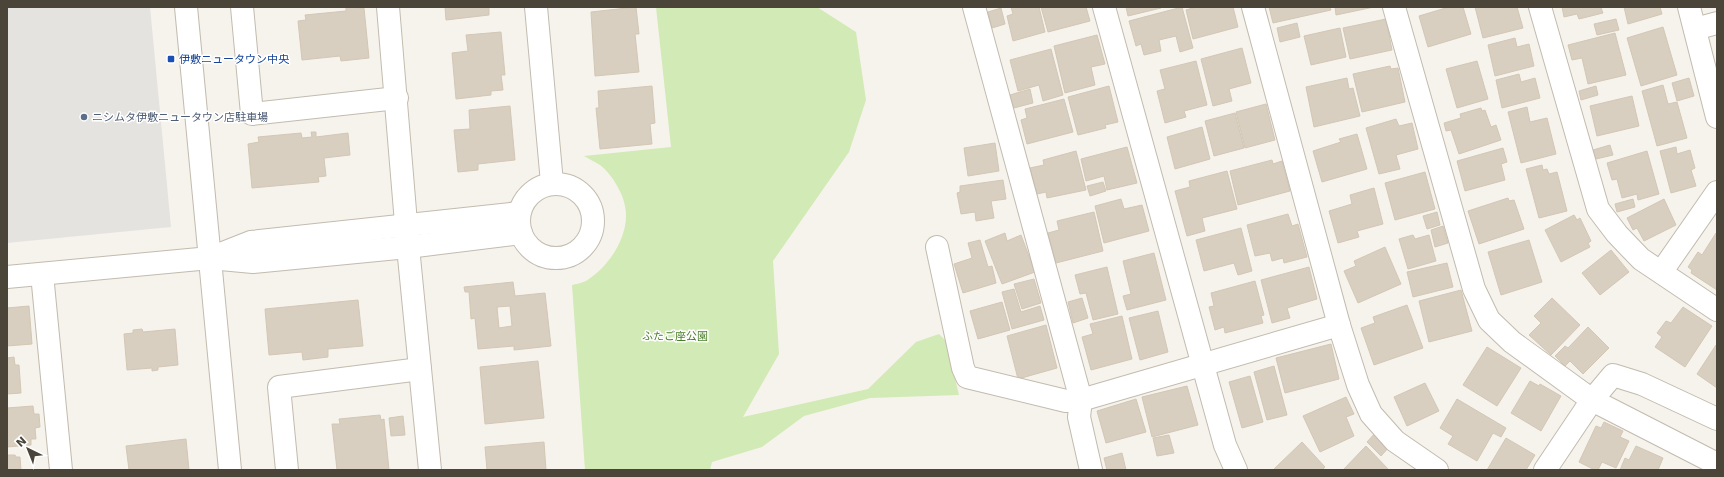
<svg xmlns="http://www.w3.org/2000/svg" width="1724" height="477" viewBox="0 0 1724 477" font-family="'DejaVu Sans','Noto Sans JP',sans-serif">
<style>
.green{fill:#d2eab5}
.parking{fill:#e5e3e0}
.building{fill:#d8cfc1;stroke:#d3c7b4;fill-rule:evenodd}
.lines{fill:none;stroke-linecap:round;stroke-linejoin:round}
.minor-casing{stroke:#c2bbae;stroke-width:24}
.tertiary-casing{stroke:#c2bbae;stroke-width:24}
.minor{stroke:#fff;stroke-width:22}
.tertiary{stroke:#fff;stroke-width:22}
.transit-dot{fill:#1a4fb4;stroke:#fff;stroke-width:1.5}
.service-dot{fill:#5c6f8a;stroke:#fff;stroke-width:1.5}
.labels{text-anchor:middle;stroke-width:3;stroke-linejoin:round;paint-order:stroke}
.transit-label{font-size:11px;fill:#164399;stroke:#fff;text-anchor:start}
.service-label{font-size:11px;fill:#4e5e75;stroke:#fff;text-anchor:start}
.park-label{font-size:11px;fill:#4a7f2a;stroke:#fff}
</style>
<rect width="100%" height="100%" fill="#f6f3ec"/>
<path class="green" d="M656,7H817L856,32L866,100L849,152L773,261L779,354L743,417L868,389L916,342L939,334L946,341L959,395L870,398L804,416L762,447L712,462L710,470H585L572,285C576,284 582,283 586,281C609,267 631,234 625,206C623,193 611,173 600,165C595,162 589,159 584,156L671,147Z"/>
<polygon class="parking" points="7,7 150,7 171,227 7,243"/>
<g class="building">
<polygon points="346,7 364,8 369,58 341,61 340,56 302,60 298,21 306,20 305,15 346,11"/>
<polygon points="445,7 489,7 489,15 446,20"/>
<polygon points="636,7 639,34 635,34 639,72 595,76 591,12"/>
<polygon points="1011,7 1039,7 1045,32 1013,41 1007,16 1013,14"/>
<polygon points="1041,7 1086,7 1090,21 1048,32"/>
<polygon points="1126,7 1160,7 1161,8 1128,16"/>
<polygon points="1182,7 1193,48 1180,52 1176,36 1159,40 1161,51 1144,55 1141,44 1136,46 1129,21"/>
<polygon points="1196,7 1233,7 1238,27 1193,39 1186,10"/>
<polygon points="1269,7 1330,7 1331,10 1273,23"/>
<polygon points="1335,7 1374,7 1336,15"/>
<polygon points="1449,7 1463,7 1471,34 1428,47 1419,16"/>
<polygon points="1475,7 1517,7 1523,28 1483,38"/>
<polygon points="1562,7 1605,7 1601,8 1603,13 1579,19 1577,14 1564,17"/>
<polygon points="1624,7 1660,7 1662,14 1628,24"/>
<polygon points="1001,8 1005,24 992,28 988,12"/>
<polygon points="1386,19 1392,50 1350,59 1343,28"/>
<polygon points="1616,19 1619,30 1597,35 1594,24"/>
<polygon points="1297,23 1300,37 1280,42 1277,28"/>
<polygon points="1663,27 1677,75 1641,86 1627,38"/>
<polygon points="1340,28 1346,57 1311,65 1304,36"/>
<polygon points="501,32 505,75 501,75 503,90 491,91 491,95 456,99 452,53 468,51 466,35"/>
<polygon points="1615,33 1626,75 1588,84 1582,58 1572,60 1568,45"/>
<polygon points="1097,35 1105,64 1091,67 1095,85 1065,93 1054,46"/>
<polygon points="1515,38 1517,47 1529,44 1534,66 1495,76 1488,45"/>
<polygon points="1242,48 1251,83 1229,89 1232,101 1213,106 1201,59"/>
<polygon points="1051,49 1063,95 1043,101 1039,85 1018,91 1010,60"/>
<polygon points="1196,61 1207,105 1184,111 1186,117 1165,123 1157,91 1165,89 1160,70"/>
<polygon points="1477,61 1488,99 1457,108 1446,69"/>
<polygon points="1390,66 1391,69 1398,68 1405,102 1362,112 1353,74"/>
<polygon points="1519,74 1521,82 1535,78 1540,98 1502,108 1496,80"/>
<polygon points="1347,78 1349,89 1353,88 1360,116 1314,127 1306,87"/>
<polygon points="1689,78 1694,96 1677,101 1672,83"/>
<polygon points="1663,85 1668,104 1677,102 1687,138 1657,146 1642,91"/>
<polygon points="652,86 655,123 650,124 652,144 600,149 596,108 599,108 598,91"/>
<polygon points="1109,86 1118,122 1105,125 1106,128 1078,135 1068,97"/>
<polygon points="1596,86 1598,95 1581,100 1579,91"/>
<polygon points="1030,89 1033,103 1014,108 1010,95"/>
<polygon points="1632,96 1639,126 1597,136 1590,106"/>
<polygon points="1064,99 1073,132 1027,144 1021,120 1027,118 1025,109"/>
<polygon points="1266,104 1275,140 1245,148 1236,112"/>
<polygon points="510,106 515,160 478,164 478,170 458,172 454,130 470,129 469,110"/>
<polygon points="1527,107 1530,122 1547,118 1556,154 1521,163 1508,112"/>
<polygon points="1481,108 1482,111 1485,110 1491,127 1496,125 1501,140 1459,154 1451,130 1446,131 1444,123 1461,118 1460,114"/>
<polygon points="1235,113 1244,148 1214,156 1205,121"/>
<polygon points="1396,119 1399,126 1412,123 1418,149 1396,155 1400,169 1379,174 1366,128"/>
<polygon points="1202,127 1210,159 1175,169 1167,137"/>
<polygon points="311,132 316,132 316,137 348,133 350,155 324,158 326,176 318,177 319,182 252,188 248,144 259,142 258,137 301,133 302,138 312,137"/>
<polygon points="1357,134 1367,169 1322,182 1313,151 1341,142 1339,139"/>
<polygon points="995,143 999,171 968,176 964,148"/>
<polygon points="1610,145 1613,155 1596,159 1593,150"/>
<polygon points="1127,147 1137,183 1107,190 1104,176 1086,181 1081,159"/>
<polygon points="1676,147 1677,154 1690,150 1695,168 1691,170 1696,186 1671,193 1660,151"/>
<polygon points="1503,148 1507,162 1501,164 1505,180 1465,191 1457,161"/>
<polygon points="1076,151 1086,190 1047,198 1046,192 1037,194 1030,168 1044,165 1043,160"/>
<polygon points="1647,151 1659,194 1638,200 1637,194 1622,198 1617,179 1612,180 1607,163"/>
<polygon points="1272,160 1273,164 1282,161 1290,191 1238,205 1230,171"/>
<polygon points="1542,165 1543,170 1547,169 1549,174 1557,172 1567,211 1539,218 1526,169"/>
<polygon points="1227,171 1237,209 1202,218 1205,231 1187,236 1175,191 1190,187 1189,181"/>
<polygon points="1425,172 1435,209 1395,220 1385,183"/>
<polygon points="1003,180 1006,199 991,201 994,218 976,221 975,212 961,214 957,193 960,192 960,186"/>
<polygon points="1103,182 1106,191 1090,196 1087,186"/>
<polygon points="1374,188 1383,224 1357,231 1359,237 1338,243 1329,211 1352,204 1350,195"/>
<polygon points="1508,198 1509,201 1514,200 1524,229 1479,244 1468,211"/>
<polygon points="1121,199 1124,209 1142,205 1149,231 1104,243 1095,206"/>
<polygon points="1633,199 1635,207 1617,212 1615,204"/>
<polygon points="1664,199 1676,225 1644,241 1637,228 1633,230 1627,218"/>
<polygon points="1094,212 1103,251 1056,263 1048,233 1059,230 1057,221"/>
<polygon points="1437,212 1440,225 1427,229 1423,216"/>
<polygon points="1288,214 1292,226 1298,224 1307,257 1284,263 1283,258 1272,261 1270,253 1255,256 1247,225"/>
<polygon points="1574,215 1577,220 1580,218 1591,241 1588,243 1590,247 1561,262 1545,230"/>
<polygon points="1443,226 1448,243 1435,247 1431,230"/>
<polygon points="1241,228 1252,271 1238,275 1234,263 1204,271 1196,240"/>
<polygon points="1005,233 1007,241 1021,235 1035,272 1002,284 985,241"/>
<polygon points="1716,233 1717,234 1717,290 1691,273 1692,270 1688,267 1698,252 1702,255"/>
<polygon points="1413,235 1415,239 1429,235 1436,261 1408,269 1399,239"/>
<polygon points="980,240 988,267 992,266 996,283 963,293 954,264 972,258 968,243"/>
<polygon points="1529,240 1542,282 1501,295 1488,252"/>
<polygon points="1385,247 1401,284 1358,303 1344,271 1356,266 1354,261"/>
<polygon points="1611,250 1629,272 1600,295 1582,273"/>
<polygon points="1154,253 1166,300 1127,310 1123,296 1131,294 1123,261"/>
<polygon points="1447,263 1453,287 1413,297 1407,272"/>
<polygon points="1107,267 1118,314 1093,320 1086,293 1080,294 1075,275"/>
<polygon points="1309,267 1317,299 1287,308 1290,318 1272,323 1261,280"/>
<polygon points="1034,279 1041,303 1022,309 1014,284"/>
<polygon points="1255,281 1264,315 1261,316 1263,323 1225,333 1224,327 1215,330 1209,307 1214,306 1211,293"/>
<path d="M513,282L515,296L545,293L551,346L514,350V346L478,349L475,318L471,319L469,292H465L464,287ZM510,306L512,326L499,328L497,307Z"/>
<polygon points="1014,289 1021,312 1040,306 1044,320 1012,329 1002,292"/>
<polygon points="1461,290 1472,331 1429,342 1419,301"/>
<polygon points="1082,298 1088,318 1073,323 1068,302"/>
<polygon points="1552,298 1580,325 1551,355 1529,335 1541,323 1534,316"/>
<polygon points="358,300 363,346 328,349 328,357 303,360 302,352 269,355 265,309"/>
<polygon points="1002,302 1010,330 978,339 970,311"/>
<polygon points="1407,305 1423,348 1374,365 1361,328 1375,323 1373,317"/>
<polygon points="29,306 32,344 7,346 7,308"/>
<polygon points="1683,307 1712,326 1685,367 1655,347 1662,337 1657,333 1666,321 1671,323"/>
<polygon points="1158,311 1168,352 1140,360 1129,318"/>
<polygon points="1122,316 1132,359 1091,370 1082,337 1093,334 1090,324"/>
<polygon points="1046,325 1057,368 1018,379 1007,336"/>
<polygon points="1588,327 1609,348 1583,374 1570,361 1565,366 1555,356 1565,346 1568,348"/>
<polygon points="142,329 143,332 175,329 178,365 158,367 158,370 152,371 152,368 127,370 124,334 133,333 133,330"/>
<polygon points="1331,344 1339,379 1285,393 1276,358"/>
<polygon points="1716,345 1717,346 1717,388 1697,374"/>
<polygon points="1487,347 1521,368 1497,406 1463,385"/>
<polygon points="14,357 15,365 19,365 21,393 7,394 7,358"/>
<polygon points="538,361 544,418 485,424 480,367"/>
<polygon points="1274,366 1287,415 1267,420 1254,372"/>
<polygon points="1250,376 1263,422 1242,428 1229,382"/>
<polygon points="1530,381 1539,386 1540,384 1561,396 1541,431 1511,413"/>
<polygon points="1425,383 1439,411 1407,426 1394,397"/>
<polygon points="1187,386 1198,425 1152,437 1142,397"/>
<polygon points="1346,397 1354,414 1346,417 1354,436 1320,452 1303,416"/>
<polygon points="1136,399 1146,432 1106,443 1097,411"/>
<polygon points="1457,399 1506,428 1501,437 1493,433 1477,461 1448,444 1453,436 1440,428"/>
<polygon points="33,406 34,414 39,414 40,427 35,428 36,439 31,439 31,445 7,447 7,408"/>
<polygon points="380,415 381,420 384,419 389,470 337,470 332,424 340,424 339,419"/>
<polygon points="403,416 405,435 391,436 389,418"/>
<polygon points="1604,422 1623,431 1620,437 1629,441 1616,468 1602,462 1598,470 1595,470 1579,462 1596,426 1601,428"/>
<polygon points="1376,432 1390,446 1381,456 1367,442"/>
<polygon points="1169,435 1174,453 1157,456 1153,438"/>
<polygon points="1506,438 1535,455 1526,470 1487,470"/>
<polygon points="186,439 189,470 129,470 126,446"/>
<polygon points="544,442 546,470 487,470 485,447"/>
<polygon points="1302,442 1325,467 1322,470 1273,470"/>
<polygon points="1366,446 1389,470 1343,470"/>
<polygon points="1636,446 1663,458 1658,470 1620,470 1625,458 1629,460"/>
<polygon points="1122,453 1126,470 1107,470 1104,458"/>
<polygon points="7,455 15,455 16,457 20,457 21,470 7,470"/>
</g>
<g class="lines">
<g class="minor-casing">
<g id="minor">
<polyline points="242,7 252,114 397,98"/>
<polyline points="388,7 408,247 430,470"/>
<polyline points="536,7 552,183"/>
<polyline points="974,7 1081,400 1339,325"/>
<polyline points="1104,7 1225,445 1236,470"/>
<polyline points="1253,7 1339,325 1358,385 1371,414 1395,441 1437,470"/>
<polyline points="1394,7 1474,289 1489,320 1512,342 1592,400 1717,464"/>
<polyline points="1540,7 1598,209 1617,234 1641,259 1717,310"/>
<polyline points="1689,7 1717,117"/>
<polyline points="1695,29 1717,23"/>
<circle cx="556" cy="221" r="37"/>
<polyline points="937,247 963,368 967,377 1066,401 1081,400 1079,417 1091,470"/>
<polyline points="213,257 251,242 519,213"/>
<polyline points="1662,271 1717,192"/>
<polyline points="42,274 61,470"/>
<polyline points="7,277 210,258 253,262 408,247 521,233"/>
<polyline points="287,470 279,387 420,369"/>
<polyline points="1545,470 1592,400 1613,375 1642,384 1717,419"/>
</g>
</g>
<g class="tertiary-casing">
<polyline id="tertiary" points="186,7 230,470"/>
</g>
<use href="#minor" class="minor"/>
<use href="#tertiary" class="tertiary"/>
</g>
<rect class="transit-dot" x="167" y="55" width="8" height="8" rx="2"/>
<circle class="service-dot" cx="84" cy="117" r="4"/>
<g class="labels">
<g class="transit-label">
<text x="179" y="63">伊敷ニュータウン中央</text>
</g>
<g class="service-label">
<text x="92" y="121">ニシムタ伊敷ニュータウン店駐車場</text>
</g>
<g class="park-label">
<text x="675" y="340">ふたご座公園</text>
</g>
</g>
<rect width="1724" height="477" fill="none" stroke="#4b4439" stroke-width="16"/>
<g transform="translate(28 449) rotate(317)" stroke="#ffffff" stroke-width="3" paint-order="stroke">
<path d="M0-3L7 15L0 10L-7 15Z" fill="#4b4439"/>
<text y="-6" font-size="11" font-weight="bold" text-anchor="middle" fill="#4b4439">N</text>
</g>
</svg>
